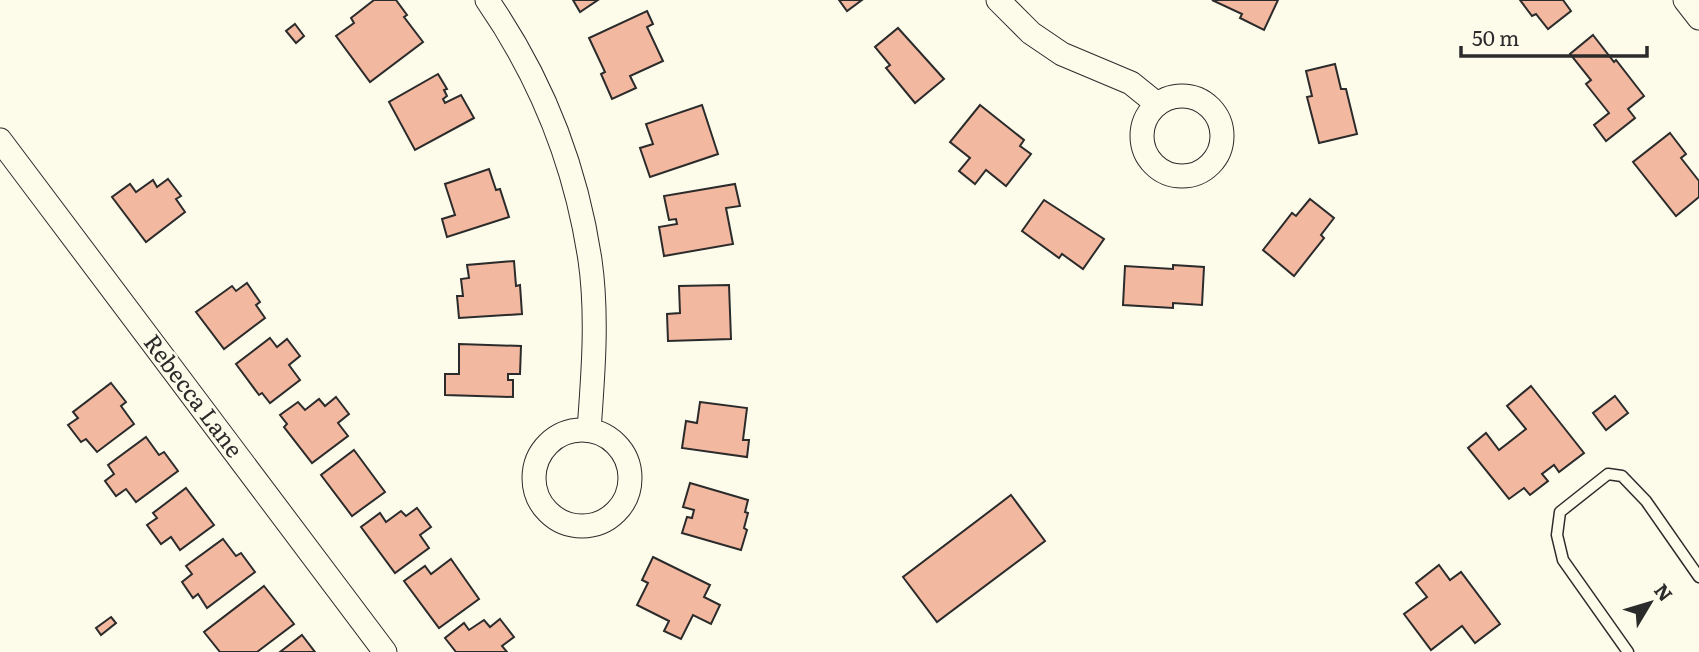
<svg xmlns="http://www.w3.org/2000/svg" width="1699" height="652" viewBox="0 0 1699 652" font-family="Literata,serif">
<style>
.building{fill:#f2b8a0;stroke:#2b2b2b;stroke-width:2}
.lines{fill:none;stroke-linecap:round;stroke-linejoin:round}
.service-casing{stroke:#2b2b2b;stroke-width:13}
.minor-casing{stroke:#2b2b2b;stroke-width:25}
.service{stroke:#fdfbea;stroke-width:10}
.minor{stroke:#fdfbea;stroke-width:23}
.labels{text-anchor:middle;stroke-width:5;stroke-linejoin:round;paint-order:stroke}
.street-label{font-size:23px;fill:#2b2b2b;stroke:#fdfbea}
</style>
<rect width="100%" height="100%" fill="#fdfbea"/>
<g class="building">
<polygon points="374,0 396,0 407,15 404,17 423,42 370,82 336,36 354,23 351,18"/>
<polygon points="573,0 598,0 580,12"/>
<polygon points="839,0 862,0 847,11"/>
<polygon points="1212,0 1278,0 1264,30 1240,18 1242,14"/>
<polygon points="1520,0 1563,0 1571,11 1548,29 1536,14 1532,16"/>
<polygon points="647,11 653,24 647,27 663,61 630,76 636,88 612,99 601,74 605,72 589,38"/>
<polygon points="295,24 304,36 296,43 286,31"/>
<polygon points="898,28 944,79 915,103 886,68 890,65 875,47"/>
<polygon points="1593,35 1614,62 1616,60 1644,96 1628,109 1635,118 1606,141 1594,125 1609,113 1586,84 1591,80 1570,54"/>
<polygon points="1335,64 1341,89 1346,89 1357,134 1319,143 1307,97 1312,96 1306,71"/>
<polygon points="438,74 447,89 444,90 447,96 443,99 445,103 461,95 474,118 415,150 389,102"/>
<polygon points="702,105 718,154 650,177 640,148 653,144 646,124"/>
<polygon points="980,105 1024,140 1020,146 1031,154 1006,186 986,170 975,184 959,171 970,158 950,142"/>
<polygon points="1670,133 1686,154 1681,158 1699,181 1699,197 1676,216 1633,162"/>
<polygon points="489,169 496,190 500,189 509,217 447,237 442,219 455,215 445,184"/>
<polygon points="168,179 181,196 176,199 185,212 146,242 112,197 130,184 136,192 153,180 157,187"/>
<polygon points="735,184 740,206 726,208 733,244 664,256 659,227 677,224 676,219 669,220 664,196"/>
<polygon points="1310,199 1334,218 1321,235 1324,238 1294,276 1263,250 1292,213 1296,216"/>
<polygon points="1044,200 1104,239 1083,269 1062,254 1059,258 1022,231"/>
<polygon points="514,261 516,286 520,285 522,314 459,318 457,296 463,296 461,279 469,278 467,265"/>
<polygon points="1173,265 1204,267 1202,305 1173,303 1173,308 1123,305 1125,266 1173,269"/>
<polygon points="247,283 260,302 256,305 265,318 224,349 196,312 232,286 236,291"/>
<polygon points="729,285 731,339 668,341 667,314 680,313 679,286"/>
<polygon points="270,338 277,347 287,339 300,356 289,365 300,380 270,403 262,393 259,395 236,364"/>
<polygon points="459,344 521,346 520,374 508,374 508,380 513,380 513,397 445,395 445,374 459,374"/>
<polygon points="111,383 126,402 121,406 134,424 97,452 86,439 81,442 68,425 78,418 73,412"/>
<polygon points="1531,386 1584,453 1559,472 1554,465 1542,474 1548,481 1530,495 1524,488 1509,499 1468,448 1486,433 1499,450 1526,429 1507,406"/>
<polygon points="1615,396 1628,413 1606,430 1593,413"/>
<polygon points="336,397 349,414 338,423 348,436 312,463 284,427 287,424 280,415 298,402 305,410 319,399 325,406"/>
<polygon points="700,402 747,408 743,440 749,440 747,457 682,448 686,421 697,423"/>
<polygon points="146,437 159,455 164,452 178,471 136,502 126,489 116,496 105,481 114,474 108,465"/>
<polygon points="354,450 385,492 352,516 321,475"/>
<polygon points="690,483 748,500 745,512 748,513 744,528 747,530 741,550 682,533 687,517 692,518 694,510 683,507"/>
<polygon points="186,488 214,525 180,550 171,537 161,544 147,525 157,518 153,513"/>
<polygon points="1011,495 1045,541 937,622 903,577"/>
<polygon points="417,508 431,527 420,535 429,548 395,573 361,527 380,513 386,522 401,511 406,516"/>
<polygon points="223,539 236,556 241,553 255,572 207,608 198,594 193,598 182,582 192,574 186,566"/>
<polygon points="653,557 710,585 704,597 720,605 711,624 693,615 681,639 664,631 669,621 637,605 648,583 642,580"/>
<polygon points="451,559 479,599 439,628 404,581 425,566 431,574"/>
<polygon points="1439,565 1450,580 1461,572 1500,624 1475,643 1462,626 1431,650 1404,614 1427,597 1416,583"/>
<polygon points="264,586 294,624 257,652 220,652 204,632"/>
<polygon points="111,617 116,623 101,635 96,628"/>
<polygon points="500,619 514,637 502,646 507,652 456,652 445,638 464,623 469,630 484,620 490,627"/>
<polygon points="302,635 315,652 280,652"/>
</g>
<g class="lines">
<g class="service-casing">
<polyline id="service" points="1628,652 1563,560 1557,535 1560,512 1608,474 1622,476 1646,501 1699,577"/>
</g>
<g class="minor-casing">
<g id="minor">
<path d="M487,0C541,78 576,166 590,260C598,315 593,376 589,430"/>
<polyline points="998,0 1031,33 1062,54 1131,83 1157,104"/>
<polyline points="1685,0 1699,18"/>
<circle cx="1182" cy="136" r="40"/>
<polyline points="0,140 385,652"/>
<circle cx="582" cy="478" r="48"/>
</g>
</g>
<use href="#service" class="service"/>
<use href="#minor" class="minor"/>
</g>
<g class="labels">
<g class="street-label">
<text transform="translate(193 396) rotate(53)" y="8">Rebecca Lane</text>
</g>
</g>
<g transform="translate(1650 603) rotate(52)" stroke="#fdfbea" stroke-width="5" paint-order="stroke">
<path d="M0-5L12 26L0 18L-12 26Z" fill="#2b2b2b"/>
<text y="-10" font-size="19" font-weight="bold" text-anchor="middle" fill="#2b2b2b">N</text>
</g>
<path d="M1461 46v10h186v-10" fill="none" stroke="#2b2b2b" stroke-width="3.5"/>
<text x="1472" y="46" font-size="21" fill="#2b2b2b" stroke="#fdfbea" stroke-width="5" paint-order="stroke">50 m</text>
</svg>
